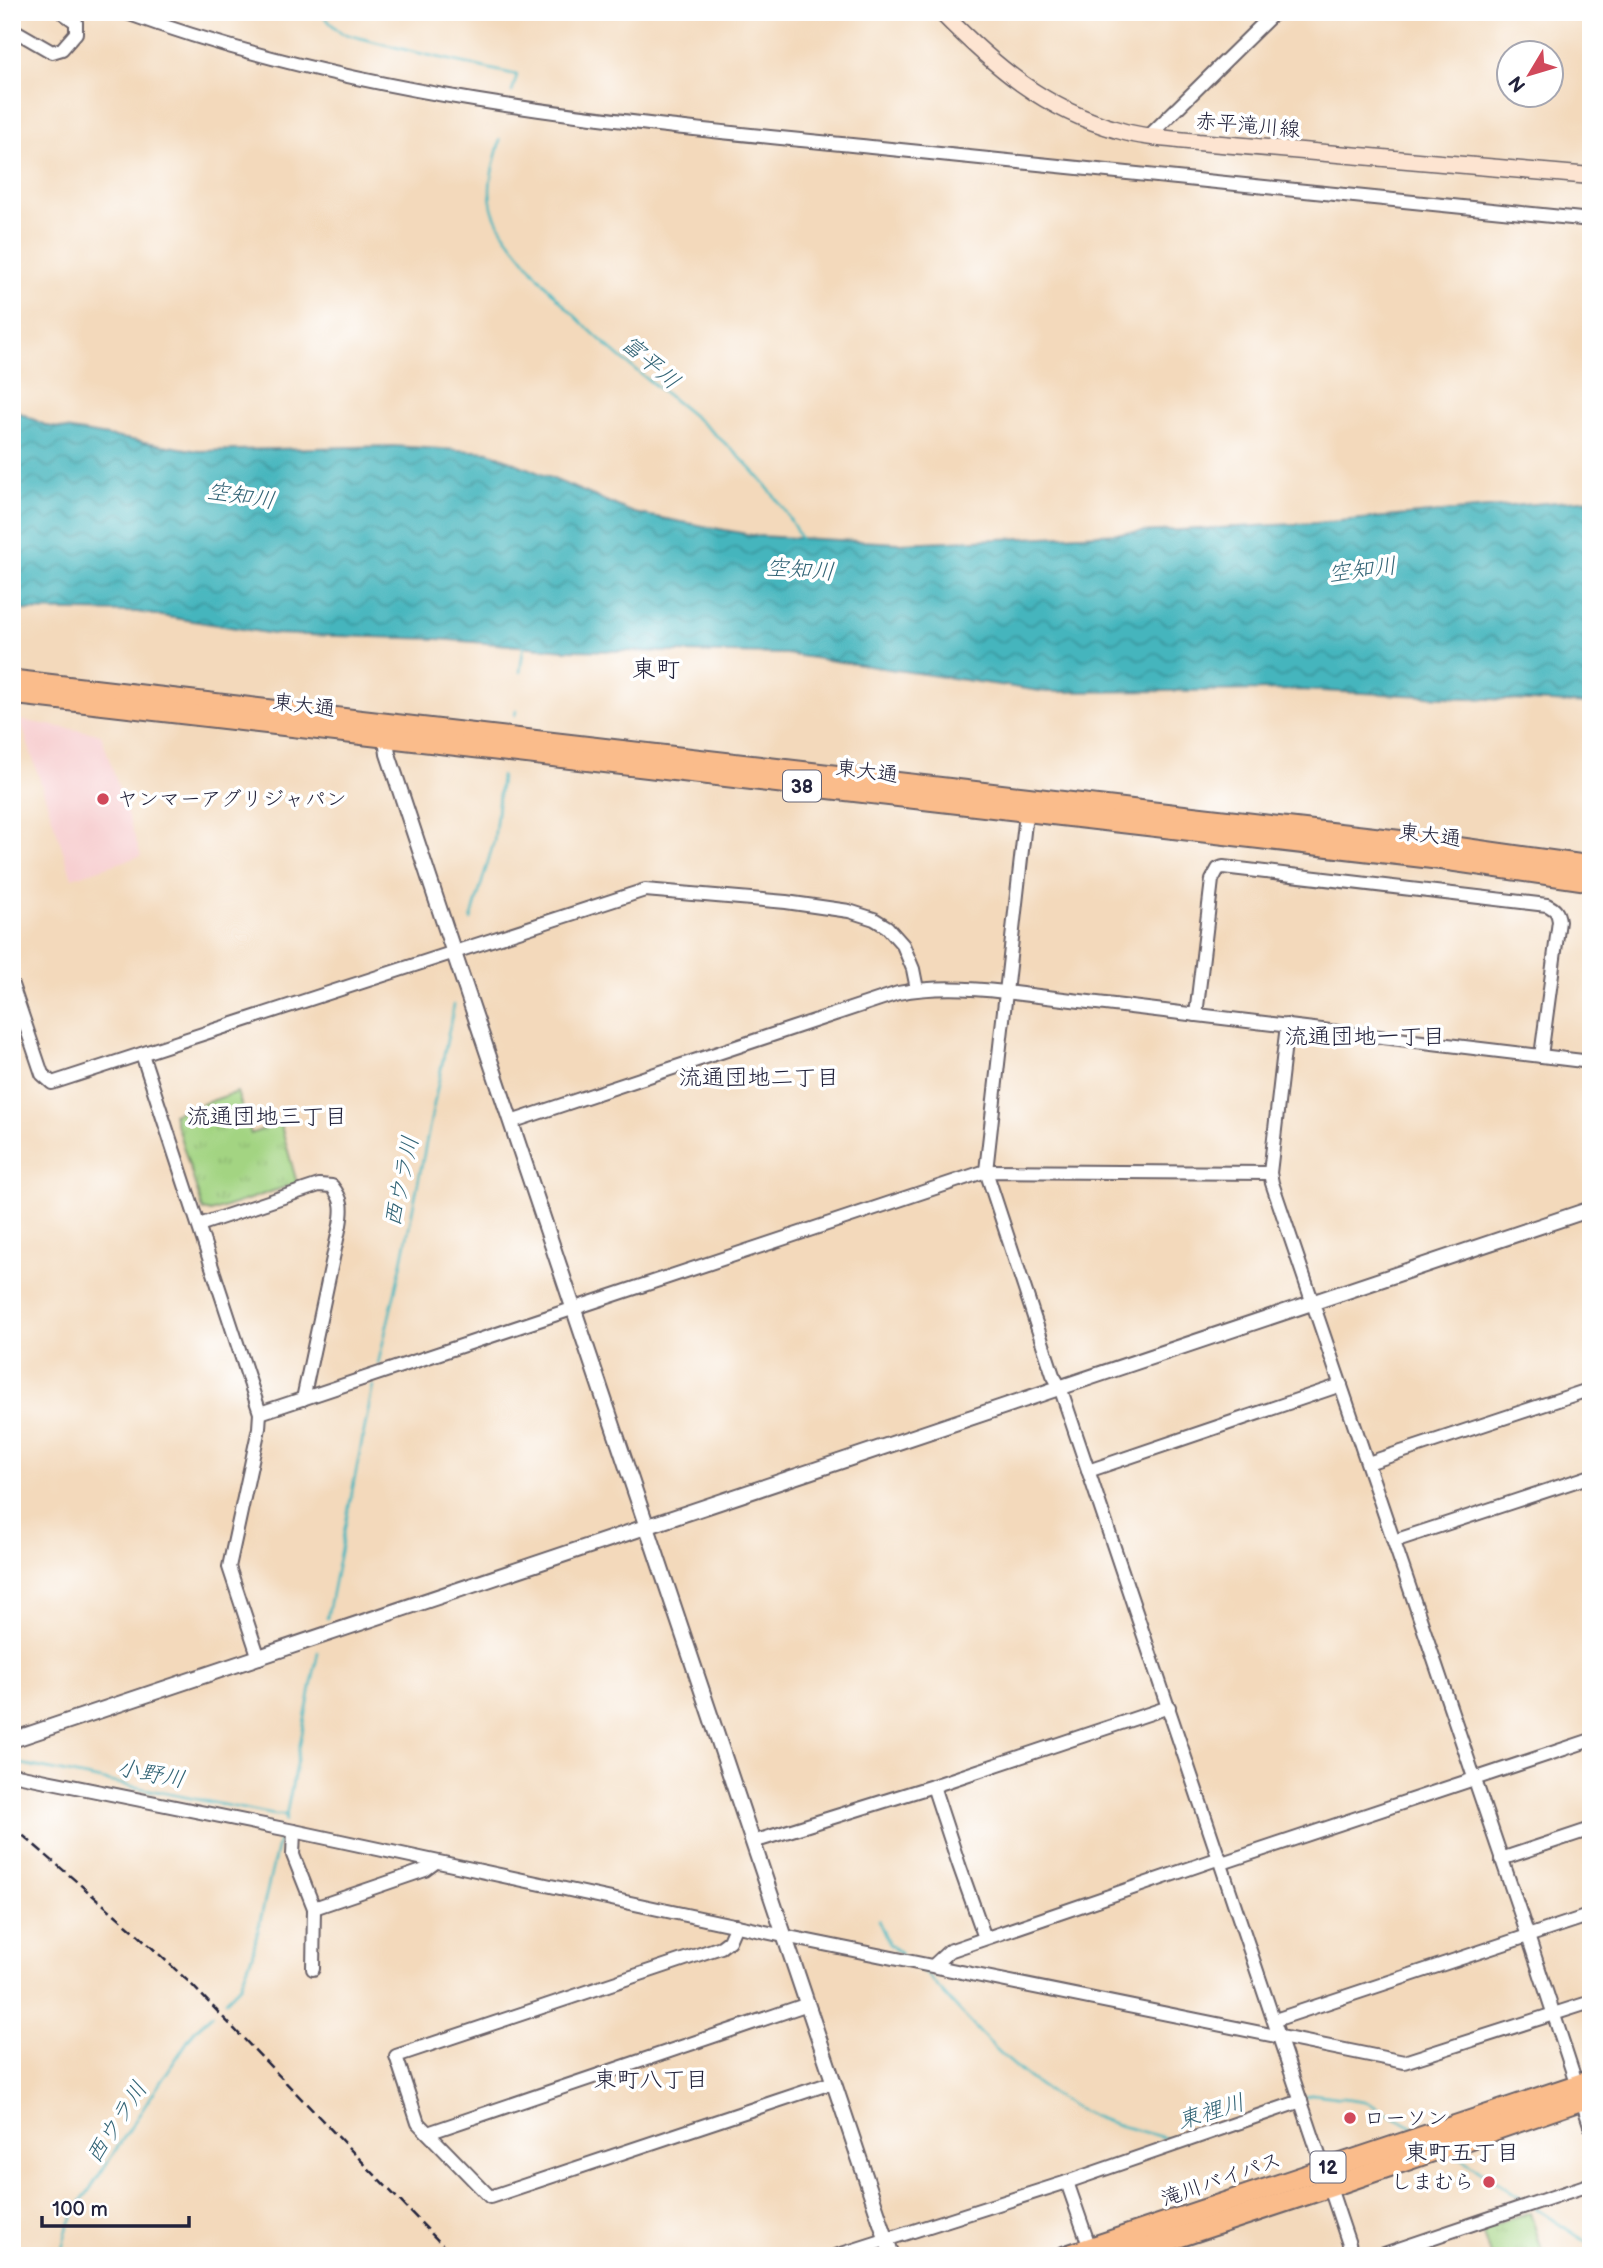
<svg xmlns="http://www.w3.org/2000/svg" width="1603" height="2268" viewBox="0 0 1603 2268" font-family="'Balsamiq Sans','Klee One',sans-serif">
<style>
.built{fill:#f7cfd0}
.park{fill:url(#park-tufts);stroke:#627b5e;stroke-width:2}
.water{fill:url(#water-waves);stroke:#346c7c;stroke-width:2}
.lines{fill:none;stroke-linecap:round;stroke-linejoin:round}
.stream{stroke:#45b5bd;stroke-width:2.5}
.minor-casing{stroke:#6b6268;stroke-width:16}
.tertiary-casing{stroke:#6b6268;stroke-width:18}
.secondary-casing{stroke:#6b6268;stroke-width:19}
.trunk-casing{stroke:#6b6268;stroke-width:23}
.minor{stroke:#fff;stroke-width:12}
.tertiary{stroke:#fff;stroke-width:14}
.secondary{stroke:#fde4d1;stroke-width:16}
.trunk{stroke:#fabc8b;stroke-width:19}
.rail{stroke:#22223b;stroke-width:2.5;stroke-dasharray:10 5;stroke-linecap:butt}
.poi-dot{fill:#d1495b;stroke:#fff;stroke-width:2.5}
.labels{text-anchor:middle;stroke-width:7;stroke-linejoin:round;paint-order:stroke}
.shield{fill:#fff;stroke:#646476;stroke-width:2}
.shield-label{font-size:19px;font-weight:bold;fill:#22223b}
.street-label{font-size:21px;fill:#22223b;stroke:#fff}
.poi-label{font-size:21px;fill:#22223b;stroke:#fff;text-anchor:start}
.water-label{font-size:23px;font-style:italic;fill:#326476;stroke:#fff}
.neighbourhood-label{font-size:23px;fill:#22223b;stroke:#fff}
.quarter-label{font-size:24px;fill:#22223b;stroke:#fff}
</style>
<defs>
<pattern id="park-tufts" width="24" height="20" patternUnits="userSpaceOnUse" patternTransform="scale(1.75)"><rect width="24" height="20" fill="#a3d482"/><path d="M3 7l-1-3M5 7V3M7 7l1-3M15 17l-1-3M17 17v-4M19 17l1-3" fill="none" stroke="#8cb671"/></pattern>
<pattern id="water-waves" width="16" height="10" patternUnits="userSpaceOnUse" patternTransform="scale(1.75)"><rect width="16" height="10" fill="#45b5bd"/><path d="M0 5q4-4 8 0t8 0" fill="none" stroke="#39939b"/></pattern>
</defs>
<rect width="100%" height="100%" fill="#fff"/>
<filter id="ink" filterUnits="userSpaceOnUse"><feTurbulence type="fractalNoise" baseFrequency=".0143" numOctaves="2"/><feDisplacementMap in="SourceGraphic" scale="14" xChannelSelector="R" yChannelSelector="G"/><feConvolveMatrix kernelMatrix="1 2 1 2 8 2 1 2 1" color-interpolation-filters="sRGB"/></filter>
<filter id="wash" filterUnits="userSpaceOnUse"><feTurbulence type="fractalNoise" baseFrequency=".00686" numOctaves="4" result="noise"/><feDisplacementMap in="SourceGraphic" scale="28" xChannelSelector="R" yChannelSelector="G"/><feGaussianBlur stdDeviation="1.57" result="paint"/><feColorMatrix in="noise" values="0 0 0 0 0 0 0 0 0 0 0 0 0 0 0 0 0 1.4 0 .05"/><feComposite in="paint" operator="in"/></filter>
<g filter="url(#wash)">
<rect width="100%" height="100%" fill="#f3d9bb"/>
<polygon class="built" points="20,720 101,734 141,856 72,878"/>
<g class="park">
<polygon points="237,1092 251,1134 280,1122 297,1183 211,1212 203,1210 173,1114"/>
<polygon points="1530,2212 1544,2256 1491,2256 1481,2229"/>
</g>
<polygon class="water" points="12,409 47,426 199,451 393,446 489,452 634,513 757,536 899,543 1023,538 1316,523 1591,499 1591,704 1300,690 1047,692 786,654 566,650 438,639 273,634 137,612 12,610"/>
<g class="lines">
<g class="stream">
<polyline points="319,12 341,33 414,52 517,75 512,92"/>
<path d="M500,140C495,162 486,184 492,207C497,228 513,244 526,261C555,299 590,332 627,363C691,415 765,464 801,540"/>
<polyline points="520,672 524,644"/>
<polyline points="515,715 516,711"/>
<polyline points="471,920 494,841 501,776"/>
<polyline points="378,1364 402,1262 454,1005"/>
<polyline points="327,1618 373,1386"/>
<polyline points="12,1762 274,1815 285,1815"/>
<polyline points="285,1821 318,1652"/>
<polyline points="878,1920 889,1944 901,1954"/>
<path d="M920,1969L928,1976C979,2033 1023,2086 1095,2117C1119,2127 1147,2132 1172,2140"/>
<polyline points="226,2000 240,1986 252,1956 280,1835"/>
<polyline points="1305,2097 1313,2094 1365,2101 1416,2129"/>
<polyline points="1454,2153 1524,2201"/>
<polyline points="1535,2208 1591,2245"/>
<polyline points="60,2256 68,2226 80,2204 195,2030 213,2014"/>
</g>
</g>
</g>
<g filter="url(#ink)">
<g class="lines">
<g class="minor-casing">
<g id="minor">
<path d="M124,12C364,100 619,122 871,147C1111,172 1351,196 1591,220"/>
<polyline points="12,29 52,52 62,49 76,33 76,22 62,12"/>
<polyline points="1148,137 1275,12"/>
<polyline points="1027,805 986,1171 1053,1375 1060,1387 1353,2256"/>
<polyline points="12,985 42,1074 52,1083 645,890 786,902 849,911 874,919 887,927 903,945 913,969 917,989"/>
<path d="M1196,1015L1212,880L1218,869L1223,867L1547,905C1555,909 1558,912 1559,921L1541,1056"/>
<polyline points="1287,1025 1270,1173 1272,1183 1528,1936 1591,2128"/>
<polyline points="142,1054 260,1413 259,1428 229,1567 259,1658"/>
<path d="M511,1122L898,993C934,986 969,988 1005,992L1591,1062"/>
<path d="M199,1225L319,1185L332,1186C343,1200 343,1208 340,1225L303,1399"/>
<polyline points="260,1413 986,1171 1270,1173"/>
<polyline points="1368,1463 1591,1389"/>
<polyline points="1088,1471 1341,1385"/>
<polyline points="1394,1541 1591,1476"/>
<polyline points="12,1774 294,1831 784,1936 1404,2062 1591,2002"/>
<polyline points="933,1786 959,1865 985,1938"/>
<polyline points="294,1831 293,1855 314,1908 313,1969"/>
<polyline points="753,1842 933,1786 1169,1707"/>
<polyline points="1501,1859 1591,1829"/>
<polyline points="1222,1863 1591,1740"/>
<polyline points="314,1908 425,1870 436,1862"/>
<polyline points="736,1925 729,1941 721,1947 396,2056 418,2123 490,2197 834,2082"/>
<polyline points="934,1965 949,1951 1220,1858"/>
<polyline points="1275,2020 1591,1915"/>
<polyline points="428,2133 808,2004"/>
<polyline points="1067,2182 1092,2254"/>
<polyline points="835,2256 1067,2182 1301,2101"/>
<polyline points="1378,2256 1591,2184"/>
</g>
</g>
<g class="tertiary-casing">
<g id="tertiary">
<polyline points="385,731 388,754 453,950 892,2256"/>
<polyline points="12,1740 1591,1209"/>
</g>
</g>
<g class="secondary-casing">
<path id="secondary" d="M941,12C994,66 1045,110 1118,130C1144,138 1171,139 1198,142L1591,176"/>
</g>
<g class="trunk-casing">
<g id="trunk">
<polyline points="12,680 1448,846 1591,866"/>
<polyline points="12,694 1445,860 1591,881"/>
<polyline points="1065,2256 1591,2080"/>
<polyline points="1122,2256 1330,2187 1591,2097"/>
</g>
</g>
<use href="#minor" class="minor"/>
<use href="#tertiary" class="tertiary"/>
<use href="#secondary" class="secondary"/>
<use href="#trunk" class="trunk"/>
<polyline class="rail" points="12,1826 133,1930 191,1984 453,2256"/>
</g>
</g>
<g class="poi-dot">
<circle cx="103" cy="799" r="7"/>
<circle cx="1350" cy="2118" r="7"/>
<circle cx="1489" cy="2182" r="7"/>
</g>
<g class="labels">
<g class="shield">
<rect x="783" y="770.5" width="38" height="31" rx="5"/>
<rect x="1310.5" y="2151.5" width="35" height="31" rx="5"/>
</g>
<g class="shield-label">
<text x="802" y="793">38</text>
<text x="1328" y="2174">12</text>
</g>
<g class="street-label">
<text transform="translate(1248 125) rotate(5)" y="7">赤平滝川線</text>
<text transform="translate(304 705) rotate(7)" y="7">東大通</text>
<text transform="translate(867 771) rotate(7)" y="7">東大通</text>
<text transform="translate(1430 835) rotate(7)" y="7">東大通</text>
<text transform="translate(1221 2179) rotate(-19)" y="7">滝川バイパス</text>
</g>
<g class="poi-label">
<text x="117" y="806">ヤンマーアグリジャパン</text>
<text x="1364" y="2125">ローソン</text>
<text x="1475" y="2189" text-anchor="end">しまむら</text>
</g>
<g class="water-label">
<text transform="translate(651 362) rotate(41)" y="8">富平川</text>
<text transform="translate(241 495) rotate(9)" y="8">空知川</text>
<text transform="translate(800 569) rotate(4)" y="8">空知川</text>
<text transform="translate(1362 569) rotate(-7)" y="8">空知川</text>
<text transform="translate(401 1181) rotate(-78)" y="8">西ウラ川</text>
<text transform="translate(151 1773) rotate(11)" y="8">小野川</text>
<text transform="translate(1211 2111) rotate(-17)" y="8">東裡川</text>
<text transform="translate(116 2122) rotate(-57)" y="8">西ウラ川</text>
</g>
<g class="neighbourhood-label">
<text x="1365" y="1044">流通団地一丁目</text>
<text x="759" y="1085">流通団地二丁目</text>
<text x="267" y="1124">流通団地三丁目</text>
<text x="651" y="2087">東町八丁目</text>
<text x="1462" y="2160">東町五丁目</text>
</g>
<g class="quarter-label">
<text x="656" y="677">東町</text>
</g>
</g>
<rect width="1603" height="2268" fill="none" stroke="#fff" stroke-width="42"/>
<g transform="translate(1530 74) rotate(232)"><circle r="33" fill="#ffffff" stroke="#a7a7b1" stroke-width="2"/>
<path d="M0-5L12 26L0 18L-12 26Z" fill="#d1495b"/>
<text y="-10" font-size="19" font-weight="bold" text-anchor="middle" fill="#22223b">N</text>
</g>
<path d="M42 2216v10h147v-10" fill="none" stroke="#22223b" stroke-width="3.5"/>
<text x="52" y="2216" font-size="21" fill="#22223b" stroke="#ffffff" stroke-width="5" paint-order="stroke">100 m</text>
</svg>
